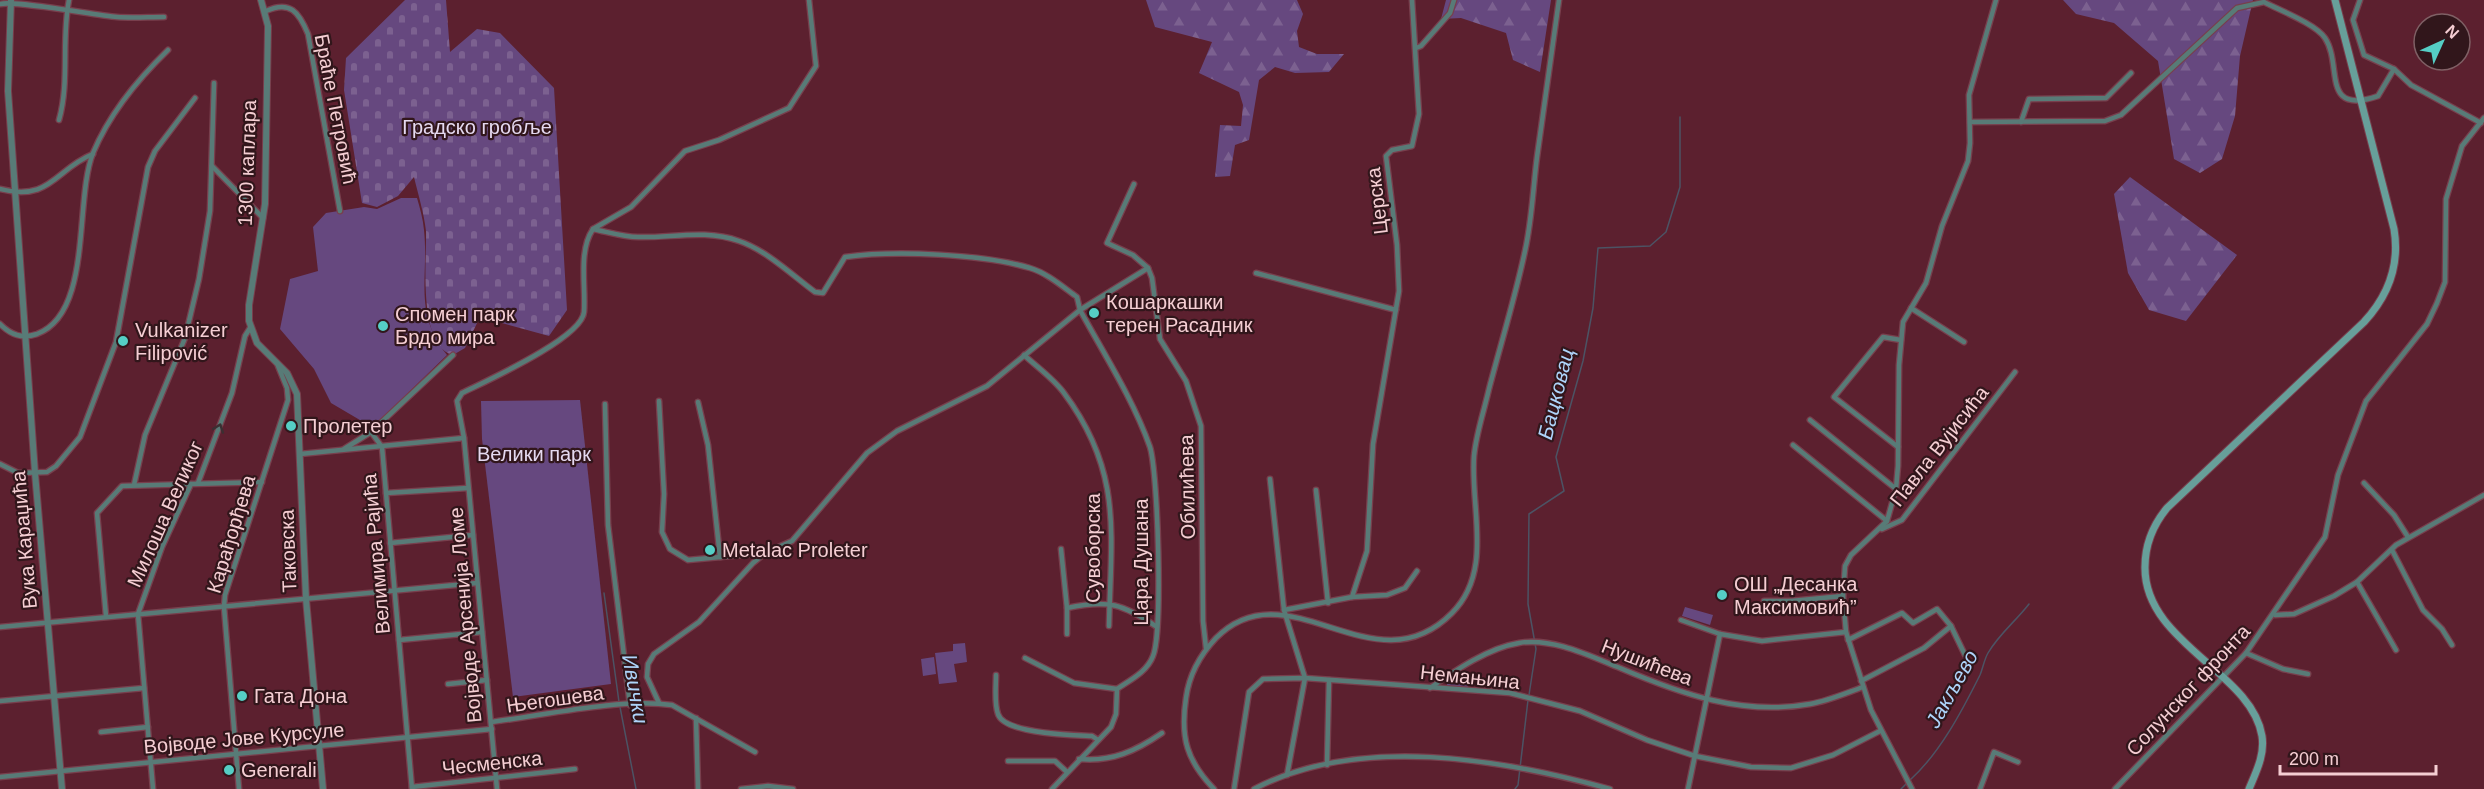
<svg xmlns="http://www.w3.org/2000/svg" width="2484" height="789" viewBox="0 0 2484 789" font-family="Helvetica,sans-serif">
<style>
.forest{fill:url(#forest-firs)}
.cemetery{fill:url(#cemetery-stones)}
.green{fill:#66487f}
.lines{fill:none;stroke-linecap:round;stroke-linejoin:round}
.stream{stroke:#4c5364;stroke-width:1.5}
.minor-casing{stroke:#783f4d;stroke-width:7}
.tertiary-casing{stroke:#783f4d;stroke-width:8}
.secondary-casing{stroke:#783f4d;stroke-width:9}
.minor{stroke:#587b77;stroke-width:4.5}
.tertiary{stroke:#587b77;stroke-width:6}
.secondary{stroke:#679f9a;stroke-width:7}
.oneway{stroke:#3b2f32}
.poi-dot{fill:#55cec5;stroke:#31161b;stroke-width:2}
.labels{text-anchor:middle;stroke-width:4.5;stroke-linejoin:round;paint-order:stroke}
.street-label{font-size:20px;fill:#f5ced3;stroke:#31161b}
.park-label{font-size:20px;fill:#e5d9f0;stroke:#31161b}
.poi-label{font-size:20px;fill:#f5ced3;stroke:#31161b;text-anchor:start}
.water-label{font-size:21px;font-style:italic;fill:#aed4fa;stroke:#31161b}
</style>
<defs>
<pattern id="forest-firs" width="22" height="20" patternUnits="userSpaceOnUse" patternTransform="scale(1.5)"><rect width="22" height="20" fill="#66487f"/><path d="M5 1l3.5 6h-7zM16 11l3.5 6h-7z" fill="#7c6190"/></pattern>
<pattern id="cemetery-stones" width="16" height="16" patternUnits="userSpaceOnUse" patternTransform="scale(1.5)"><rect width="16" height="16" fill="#66487f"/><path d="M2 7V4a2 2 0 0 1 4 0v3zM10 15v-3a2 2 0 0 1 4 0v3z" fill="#7c6190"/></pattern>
</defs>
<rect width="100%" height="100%" fill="#5c202f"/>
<g class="forest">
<polygon points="1146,0 1297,0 1303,14 1297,31 1299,47 1317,54 1344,54 1329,72 1295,73 1275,67 1259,80 1249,140 1235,145 1230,176 1215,177 1220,125 1241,126 1243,105 1239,92 1199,73 1212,42 1155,27"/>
<polygon points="1446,0 1551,0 1540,72 1513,60 1506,33 1461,18 1441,19"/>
<polygon points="2063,0 2253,0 2240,56 2235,116 2222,159 2200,173 2174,159 2158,61 2114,23 2076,14"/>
<polygon points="2130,177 2237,255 2186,321 2149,310 2128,273 2114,194"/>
</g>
<path class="cemetery" d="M405,0H446L450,52L477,29L500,33L554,88L567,310L549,336L480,317L465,348L453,355C417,346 427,258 426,231C424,213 418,194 414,177L398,196L377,207L362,203L344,90L346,58Z"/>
<g class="green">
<path d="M401,198H417C420,208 423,219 424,230C429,278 413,313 447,355L379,421L365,423L331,403L314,369L280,329L290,279L318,271L313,227L326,213L364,207L377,209Z"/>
<polygon points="580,400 611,684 513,697 482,439 481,401"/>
<polygon points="1685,607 1713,615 1710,625 1682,616"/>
<polygon points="965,643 967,662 954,664 957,682 939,684 935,653 953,651 953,644"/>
<polygon points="934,657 936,674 923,676 921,659"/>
<polygon points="1464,673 1468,687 1447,686 1447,683"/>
</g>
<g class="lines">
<g class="stream">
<polyline points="604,593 619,702"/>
<polyline points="1529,695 1536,649 1528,604 1529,514 1564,491 1556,457 1583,361 1593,308 1598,248 1650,246 1666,232 1680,187 1680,117"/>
<polyline points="620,707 636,789"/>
<path d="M1910,780C1940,753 1962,711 1980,675C1983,668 1984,660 1988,653C1999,634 2016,621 2029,604"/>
<polyline points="1515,789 1518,785 1528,700"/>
<polyline points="1901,789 1907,783"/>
</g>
<g class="minor-casing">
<g id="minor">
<polyline points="2360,0 2353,20 2364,55 2394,69 2411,85 2481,123"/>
<path d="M0,4C15,0 94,15 117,17C132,18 148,17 164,17"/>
<path d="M266,11C290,0 299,12 308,34L340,211"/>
<polyline points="1416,48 1421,46 1450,13 1454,0"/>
<path d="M59,120C70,81 61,40 69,0"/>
<path d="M1970,122L2105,121L2121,115L2237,8L2264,2C2279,10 2316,24 2325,38C2343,65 2320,116 2378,96L2394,69"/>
<polyline points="2021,122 2029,99 2106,98 2131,73"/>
<polyline points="212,166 263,218"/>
<polyline points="1134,184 1107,243 1133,255 1148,268 1152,278 1160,339 1186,381 1201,426 1203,621 1206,648"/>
<path d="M0,189C51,202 55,169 93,154"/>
<path d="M593,229C608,232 624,237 638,237C672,238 705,229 739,241C766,250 792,275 815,292L823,293L845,257C895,250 982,254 1030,268C1047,273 1063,287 1077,297L1080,310C1104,354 1133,399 1150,447C1158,473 1163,632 1153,656C1147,672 1130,680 1117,689L1116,714L1111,727L1052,789"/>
<polyline points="1256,273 1396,310"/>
<polyline points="1911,308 1964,342"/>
<path d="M0,324C11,335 22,339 37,334C93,313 74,201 93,153C109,115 138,79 168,50"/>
<path d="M1024,355C1037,367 1054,379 1064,393C1123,472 1111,533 1109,626"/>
<polyline points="659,401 664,494 662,532 670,549 688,560 765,553"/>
<polyline points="698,402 708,445 720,557"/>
<polyline points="605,404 608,525 630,705"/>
<polyline points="1810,420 1896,489"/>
<polyline points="371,432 382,447 412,789"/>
<polyline points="1793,445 1887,521"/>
<polyline points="1898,447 1834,397 1883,337 1901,340"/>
<polyline points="344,449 371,432 453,355"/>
<polyline points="300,454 464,438"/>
<polyline points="0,464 18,473 47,472 56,466 80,437 116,342 148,167 155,151 195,98"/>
<polyline points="1270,479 1284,610"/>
<polyline points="198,483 232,393 245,336 250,328"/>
<polyline points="2364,483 2394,515 2408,537"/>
<polyline points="134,485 145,435 185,338 199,279 210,211 214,83"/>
<polyline points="1316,490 1328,603"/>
<polyline points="386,493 468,488"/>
<polyline points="1882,529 1902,520 2015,372"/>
<polyline points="390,543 473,535"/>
<polyline points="1061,549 1067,608 1067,634"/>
<polyline points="2392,550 2423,610 2442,629 2452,645"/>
<polyline points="2357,582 2396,650"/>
<polyline points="1352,597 1367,551 1373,444 1399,291 1397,245 1386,156 1392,150 1412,146 1419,114 1412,0"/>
<polyline points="1764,601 1791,601 1843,596"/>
<path d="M1067,608C1108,599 1123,604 1157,627"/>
<polyline points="2275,615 2294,614 2334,596 2357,582 2396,545 2484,495"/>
<polyline points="106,616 97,513 122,486 191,484"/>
<polyline points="1681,620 1720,634 1762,641 1846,632"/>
<polyline points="0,627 477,583"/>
<polyline points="399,640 482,632"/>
<polyline points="1848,640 1902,613 1913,623 1937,609 1951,626 1965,655"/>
<polyline points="2246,653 2283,669 2308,674"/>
<polyline points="1025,658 1074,683 1117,689"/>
<path d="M996,675C996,686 994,703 998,714C1004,734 1074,735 1092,736L1098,740"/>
<polyline points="1861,681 1924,648 1951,626"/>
<polyline points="448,684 487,680"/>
<path d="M1430,688C1456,670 1488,648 1519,643C1552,637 1590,656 1620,668C1681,694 1743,716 1810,704C1828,701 1846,693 1863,687"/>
<polyline points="0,701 144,688"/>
<polyline points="659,703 647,677 648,664 654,654 699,622 753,563 765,553 792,541 867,453 897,431 987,386 1080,310 1148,268"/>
<polyline points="696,718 698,789"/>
<path d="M491,722C546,715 618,698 672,705L755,752"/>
<polyline points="101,732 148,727"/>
<path d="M1079,759C1112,762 1136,751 1162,733"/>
<polyline points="1008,761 1055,761 1067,772"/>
<polyline points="1327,765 1329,680"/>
<polyline points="1287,775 1305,678 1284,610 1352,597 1387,595 1405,588 1417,571"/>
<polyline points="0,777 492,729"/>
<polyline points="412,787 575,769"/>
<polyline points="153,789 138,614 162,547 191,484 262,482"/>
<polyline points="239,789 224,607 225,595 288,400 287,388 278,366"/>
<path d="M497,789L464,438L457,401L462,393C486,381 582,338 584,312C586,286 578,251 593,229L631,207L685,151L719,140L789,108L816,66L809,0"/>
<polyline points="741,789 768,786 793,789"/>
<path d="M1214,789C1187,761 1180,738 1186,698C1189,675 1200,655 1216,638C1288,565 1374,692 1452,613C1494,571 1470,508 1474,456C1476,434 1484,411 1489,389C1501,343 1515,298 1525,251C1532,220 1533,188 1537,157C1544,105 1552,52 1559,0"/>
<polyline points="1234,789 1249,692 1263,679 1305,678 1510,693 1580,711 1647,740 1695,756 1751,767 1791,768 1833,755 1880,731"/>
<path d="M1254,789C1359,734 1501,759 1610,789"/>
<polyline points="1688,789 1720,634"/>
<polyline points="1912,789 1871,710 1846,632 1843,596 1845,566 1851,555 1887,521 1896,489 1898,466 1899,365 1903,322 1926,283 1942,226 1968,161 1970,143 1969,95 1996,0"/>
<polyline points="1980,789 1994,752 2018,762"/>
<polyline points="2115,789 2246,653 2325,537 2338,475 2366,401 2427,324 2437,303 2445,282 2446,199 2462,146 2484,118"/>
</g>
</g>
<g class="tertiary-casing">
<g id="tertiary">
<polyline points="11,0 8,91 35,473 62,789"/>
<polyline points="261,0 268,26 265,204 249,305 249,321 257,343 287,373 297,394 306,599 323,789"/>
</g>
</g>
<g class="secondary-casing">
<path id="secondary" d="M2249,789C2256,772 2265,755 2262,736C2252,672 2144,643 2145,567C2145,545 2153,525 2167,508L2364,322C2389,295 2400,265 2394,229L2335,0"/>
</g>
<use href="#minor" class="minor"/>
<use href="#tertiary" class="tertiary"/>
<use href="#secondary" class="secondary"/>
</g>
<defs><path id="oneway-chevron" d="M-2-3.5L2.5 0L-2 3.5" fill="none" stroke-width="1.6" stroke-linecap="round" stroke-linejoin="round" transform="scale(1.5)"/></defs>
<use class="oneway" href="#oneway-chevron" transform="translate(219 428) rotate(-70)"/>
<g class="poi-dot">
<circle cx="1094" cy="313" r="6"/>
<circle cx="383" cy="326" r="6"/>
<circle cx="123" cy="341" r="6"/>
<circle cx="291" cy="426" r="6"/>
<circle cx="710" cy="550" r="6"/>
<circle cx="1722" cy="595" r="6"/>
<circle cx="242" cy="696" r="6"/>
<circle cx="229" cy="770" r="6"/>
</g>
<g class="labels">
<g class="street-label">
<text transform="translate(336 109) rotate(79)" y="7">Браће Петровић</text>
<text transform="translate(247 163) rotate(-88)" y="7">1300 каплара</text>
<text transform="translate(1377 201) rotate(-97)" y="7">Церска</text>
<text transform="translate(1939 446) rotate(-52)" y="7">Павла Вујисића</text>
<text transform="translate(1187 487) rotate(-91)" y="7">Обилићева</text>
<text transform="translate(165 514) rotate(-66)" y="7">Милоша Великог</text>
<text transform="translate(231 534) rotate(-73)" y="7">Карађорђева</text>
<text transform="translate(24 540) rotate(-95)" y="7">Вука Караџића</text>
<text transform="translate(1093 548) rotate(-90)" y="7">Сувоборска</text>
<text transform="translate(288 551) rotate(-92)" y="7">Таковска</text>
<text transform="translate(376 554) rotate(-95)" y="7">Велимира Рајића</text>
<text transform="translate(1141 562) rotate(-90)" y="7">Цара Душана</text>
<text transform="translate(465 615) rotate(-95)" y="7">Војводе Арсенија Ломе</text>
<text transform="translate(1647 662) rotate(21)" y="7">Нушићева</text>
<text transform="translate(1470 677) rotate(6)" y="7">Немањина</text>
<text transform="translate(2188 690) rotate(-47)" y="7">Солунског фронта</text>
<text transform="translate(555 699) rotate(-8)" y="7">Његошева</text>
<text transform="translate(244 738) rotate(-5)" y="7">Војводе Јове Курсуле</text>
<text transform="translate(492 763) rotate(-6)" y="7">Чесменска</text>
</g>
<g class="park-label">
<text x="477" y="134">Градско гробље</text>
<text x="534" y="461">Велики парк</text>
</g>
<g class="poi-label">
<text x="1106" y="309">Кошаркашки<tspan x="1106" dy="23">терен Расадник</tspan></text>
<text x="395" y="321">Спомен парк<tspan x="395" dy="23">Брдо мира</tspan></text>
<text x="135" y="337">Vulkanizer<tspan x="135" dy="23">Filipović</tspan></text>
<text x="303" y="433">Пролетер</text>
<text x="722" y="557">Metalac Proleter</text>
<text x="1734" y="591">ОШ „Десанка<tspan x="1734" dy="23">Максимовић”</tspan></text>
<text x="254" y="703">Гата Дона</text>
<text x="241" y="777">Generali</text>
</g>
<g class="water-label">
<text transform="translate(1556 394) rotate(-76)" y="7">Бацковац</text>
<text transform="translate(635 689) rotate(80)" y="7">Ивички</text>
<text transform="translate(1952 689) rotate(-61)" y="7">Јакљево</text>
</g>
</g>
<g transform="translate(2442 42) rotate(45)"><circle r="28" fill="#31161b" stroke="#7f6065" stroke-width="1.5"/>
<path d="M0-4.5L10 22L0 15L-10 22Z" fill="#55cec5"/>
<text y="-9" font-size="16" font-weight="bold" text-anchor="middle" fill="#f5ced3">N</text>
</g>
<path d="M2280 765v9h156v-9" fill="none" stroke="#f5ced3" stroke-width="3"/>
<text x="2289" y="765" font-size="18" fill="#f5ced3" stroke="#31161b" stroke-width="4.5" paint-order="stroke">200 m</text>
</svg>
